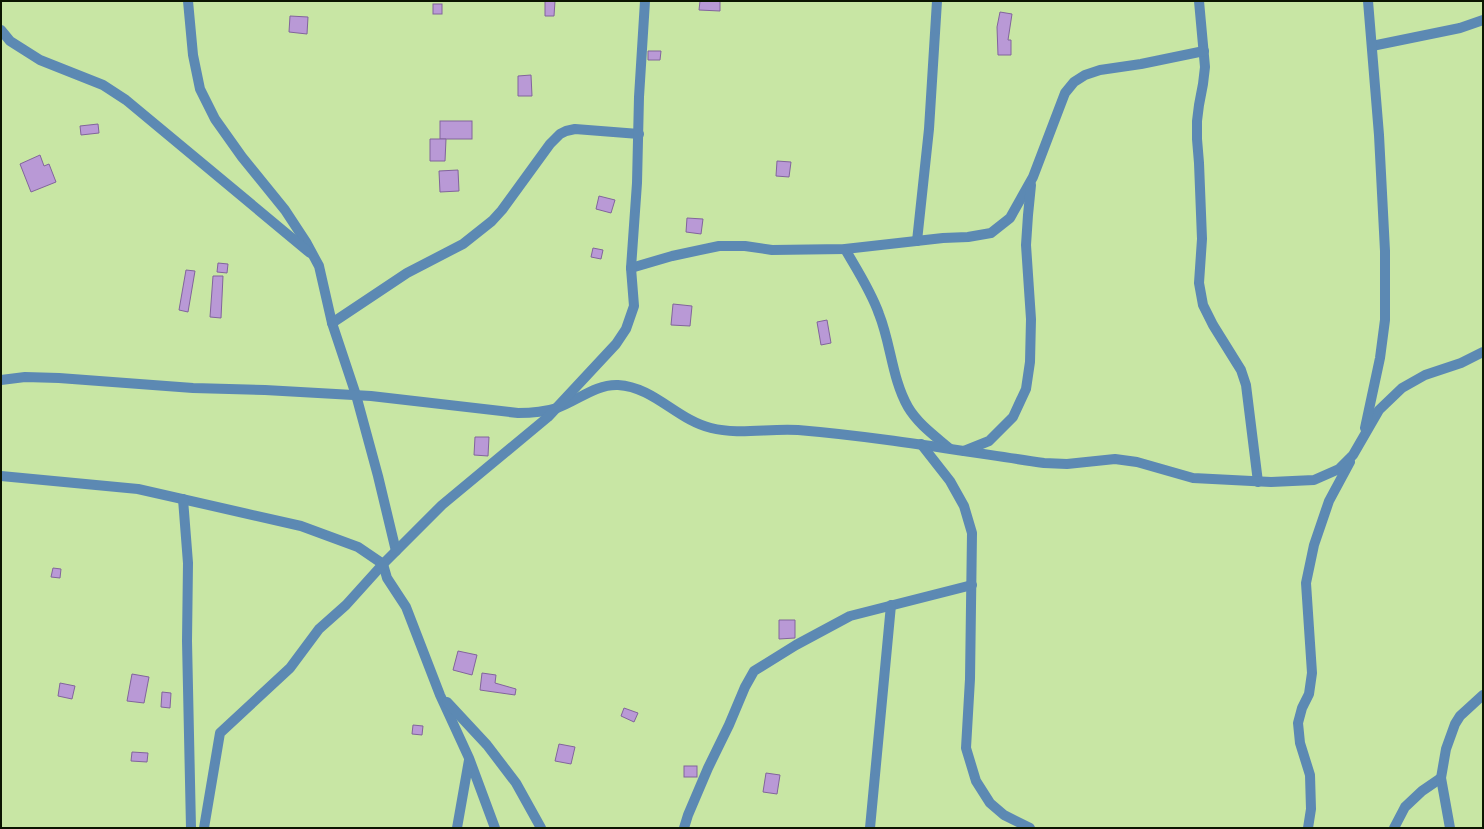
<svg xmlns="http://www.w3.org/2000/svg" width="1484" height="829" viewBox="0 0 1484 829" font-family="'IBM Plex Sans',sans-serif">
<style>
.building{fill:#b999d6;stroke:#82649c}
.lines{fill:none;stroke-linecap:round;stroke-linejoin:round}
.street{stroke:#5c89b3;stroke-width:10}
</style>
<rect width="100%" height="100%" fill="#c8e6a4"/>
<g class="building">
<polygon points="545,1 555,1 554,16 545,16"/>
<polygon points="700,1 720,1 720,11 699,10"/>
<rect x="433" y="4" width="9" height="10"/>
<polygon points="1000,12 1012,14 1008,40 1011,40 1011,55 998,55 997,27"/>
<polygon points="290,16 308,17 307,34 289,32"/>
<polygon points="648,51 661,51 660,60 648,60"/>
<polygon points="531,75 532,96 518,96 518,76"/>
<rect x="440" y="121" width="32" height="18"/>
<polygon points="98,124 99,133 81,135 80,126"/>
<polygon points="430,139 446,139 445,161 430,161"/>
<polygon points="40,155 44,166 49,164 56,182 31,192 20,164"/>
<polygon points="777,161 791,162 789,177 776,176"/>
<polygon points="458,170 459,191 440,192 439,171"/>
<polygon points="599,196 615,200 611,213 596,209"/>
<polygon points="687,218 703,219 701,234 686,232"/>
<polygon points="593,248 603,250 601,259 591,257"/>
<polygon points="218,263 228,264 227,273 217,272"/>
<polygon points="186,270 195,271 188,312 179,310"/>
<polygon points="213,276 223,276 221,318 210,317"/>
<polygon points="673,304 692,306 690,326 671,325"/>
<polygon points="827,320 831,343 821,345 817,322"/>
<polygon points="475,437 489,437 488,456 474,455"/>
<polygon points="53,568 61,569 60,578 51,577"/>
<polygon points="779,620 795,620 795,638 779,639"/>
<polygon points="458,651 477,655 472,675 453,670"/>
<polygon points="482,673 496,675 495,683 516,689 515,695 480,690"/>
<polygon points="132,674 149,677 144,703 127,701"/>
<polygon points="60,683 75,686 72,699 58,696"/>
<polygon points="162,692 171,693 170,708 161,707"/>
<polygon points="624,708 638,713 634,722 621,716"/>
<polygon points="413,725 423,726 422,735 412,734"/>
<polygon points="559,744 575,747 571,764 555,761"/>
<polygon points="132,752 148,753 147,762 131,761"/>
<rect x="684" y="766" width="13" height="11"/>
<polygon points="766,773 780,775 777,794 763,792"/>
</g>
<g class="lines">
<g class="street">
<polyline points="188,1 193,55 200,89 215,119 242,157 285,210 306,242 319,266 332,323 356,395 378,476 396,551"/>
<polyline points="1199,1 1205,67 1203,84 1199,105 1197,121 1197,139 1199,163 1202,239 1199,283 1203,305 1213,325 1241,370 1246,385 1258,482"/>
<polyline points="1,30 10,41 40,60 103,85 126,100 310,253"/>
<polyline points="1372,46 1460,28 1483,20"/>
<polyline points="917,241 929,129 937,1"/>
<path d="M845,249C857,270 871,291 879,314C891,344 892,379 908,407C918,424 935,436 949,448"/>
<polyline points="631,268 672,256 719,246 745,246 772,250 845,249 943,238 968,237 991,233 1010,218 1033,177 1065,93 1074,82 1085,75 1100,70 1141,64 1204,51"/>
<polyline points="332,323 407,273 463,244 492,221 502,210 550,144 560,134 566,131 575,129 639,134"/>
<path d="M1,380L25,377L59,378L193,388L265,390L371,396L518,413C531,413 544,412 557,408C577,401 596,384 618,385C654,387 677,420 711,428C738,435 770,428 798,430C881,437 962,451 1044,463L1067,464L1115,459L1137,462L1193,478L1271,482L1314,480L1339,469L1353,455L1379,410L1402,388L1425,375L1461,363L1483,352"/>
<polyline points="1365,428 1380,358 1385,320 1385,251 1379,135 1368,1"/>
<polyline points="921,444 950,481 964,506 972,533 970,679 966,748 976,781 990,803 1004,815 1030,828"/>
<polyline points="964,451 989,441 1013,417 1026,389 1030,362 1031,319 1026,245 1028,215 1031,185"/>
<polyline points="1,476 138,489 301,526 358,547 383,564 387,578 406,607 440,695 469,758 495,828"/>
<polyline points="183,499 188,563 187,641 191,828"/>
<polyline points="447,702 487,745 516,783 541,828"/>
<polyline points="204,828 220,733 290,668 319,629 346,605 383,564 442,505 548,417 616,344 626,329 634,306 631,268 637,183 639,97 645,1"/>
<polyline points="457,828 469,760"/>
<polyline points="684,828 688,815 708,768 729,725 745,687 754,671 796,645 850,616 972,585"/>
<polyline points="870,828 891,605"/>
<polyline points="1308,828 1311,809 1310,775 1300,743 1298,723 1302,708 1309,694 1312,673 1306,583 1314,545 1329,501 1350,462"/>
<polyline points="1394,828 1405,807 1422,791 1441,778"/>
<polyline points="1450,828 1441,778 1446,749 1455,724 1460,716 1483,695"/>
</g>
</g>
<rect width="1484" height="829" fill="none" stroke="#0b1500" stroke-width="4"/>
</svg>
